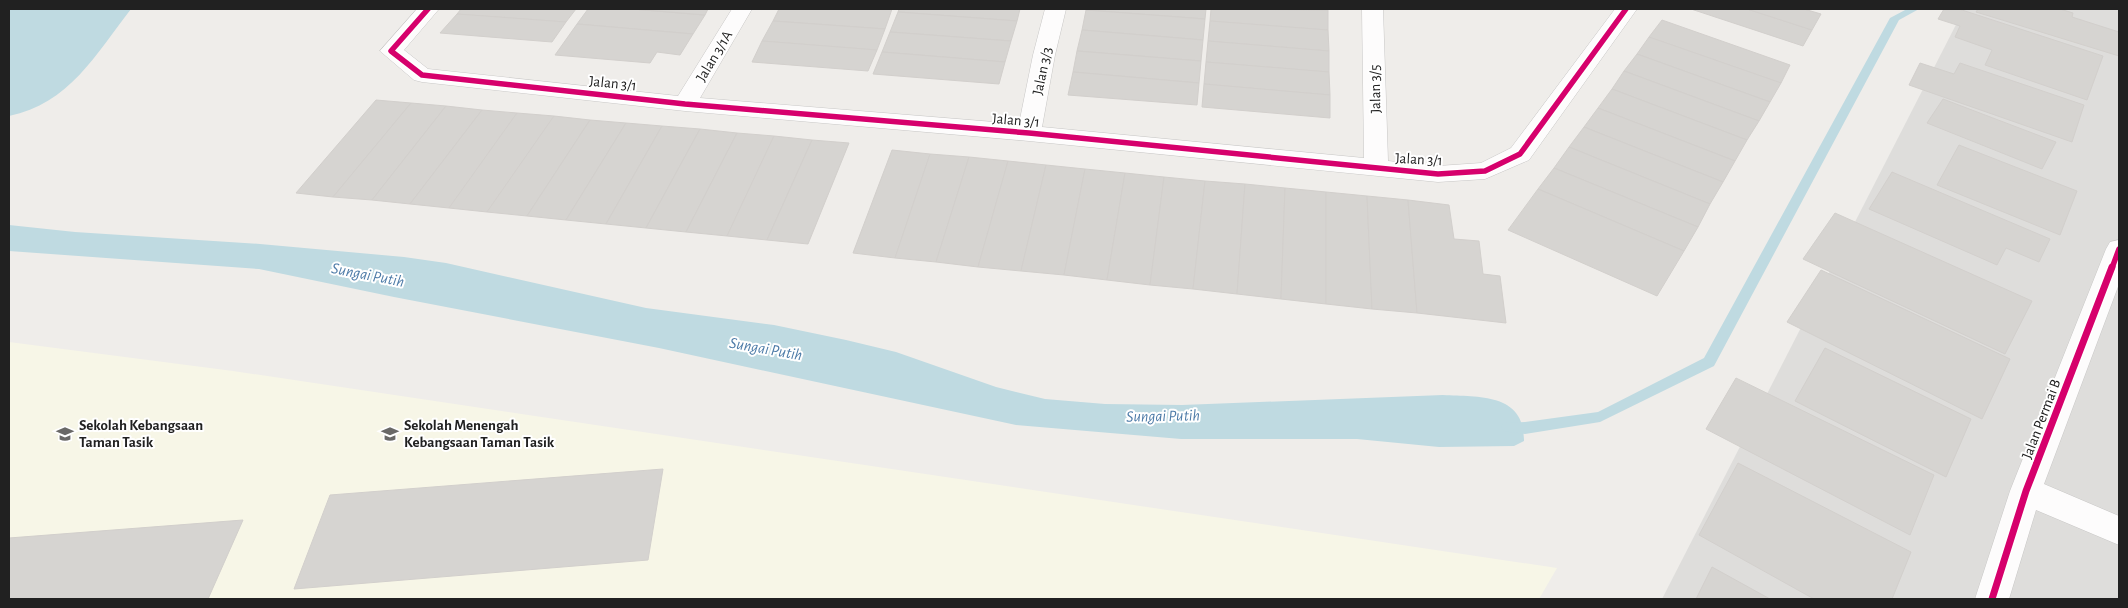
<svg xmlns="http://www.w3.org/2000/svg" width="2128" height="608" viewBox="0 0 2128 608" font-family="'Alegreya Sans',sans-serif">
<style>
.residential{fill:#dedddb}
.education{fill:#f7f6e7}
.water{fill:#bfdae1}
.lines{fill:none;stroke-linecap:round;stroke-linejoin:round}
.stream{fill:#bfdae1;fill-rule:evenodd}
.building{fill:#d6d4d1;stroke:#d2cfcc}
.minor-casing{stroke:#c8c7c6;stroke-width:1}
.minor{fill:#fdfcfc;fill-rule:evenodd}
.cycleway-far1-casing{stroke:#fff;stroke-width:8}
.cycleway-casing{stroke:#fff;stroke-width:10}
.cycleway-far1{stroke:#d6006c;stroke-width:5.5}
.cycleway{stroke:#d6006c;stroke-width:7}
.labels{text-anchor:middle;stroke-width:4;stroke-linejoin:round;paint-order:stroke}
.street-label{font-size:15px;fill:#212121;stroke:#fff}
.poi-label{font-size:15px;font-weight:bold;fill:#212121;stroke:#fff;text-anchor:start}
.water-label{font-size:16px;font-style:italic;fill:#4c7aa7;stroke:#fff}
</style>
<rect width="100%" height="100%" fill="#efedea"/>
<polygon class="residential" points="1964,9 2119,9 2119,599 1662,599"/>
<polygon class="education" points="9,342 233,371 1557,568 1539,599 9,599"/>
<g class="water">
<path d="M9,9H131C96,54 69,104 9,116Z"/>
<path d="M9,225L75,232L260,244L404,257L446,263L646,308L774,325L846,340L896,352L996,387L1045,399L1105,404L1182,405L1443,395C1479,397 1525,393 1524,441L1514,446L1439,447L1357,439H1181L1016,425L659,348L394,297L259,269L9,251Z"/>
</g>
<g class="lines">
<polygon class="stream" points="1907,9 1919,9 1899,20 1714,366 1600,422 1525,434 1503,431 1501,427 1503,423 1525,422 1598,412 1704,358 1890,18"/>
</g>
<g class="building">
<polygon points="461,9 576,9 566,22 457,14"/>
<polygon points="588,9 633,9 705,15 693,34 577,24"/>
<polygon points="633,9 708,9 705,15"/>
<polygon points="779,9 892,9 885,29 773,21"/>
<polygon points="899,9 1020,9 1017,21 898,12"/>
<polygon points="1086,9 1206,9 1205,19 1086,10"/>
<polygon points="1211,9 1328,10 1328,30 1210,21"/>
<polygon points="1691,9 1747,9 1812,30 1803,46"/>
<polygon points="1747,9 1804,9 1821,14 1812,30"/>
<polygon points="1944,9 1959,9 2103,56 2087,100 1985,65 1992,50 1955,37 1960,26 1938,19"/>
<polygon points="1978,9 2060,9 2073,13 2072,17 2119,32 2119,56 1976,12"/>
<polygon points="1086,10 1205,19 1203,40 1082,30"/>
<polygon points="898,12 1017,21 1011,41 890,32"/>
<polygon points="457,14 566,22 552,42 440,33"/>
<polygon points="1662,20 1790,65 1781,83 1649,37"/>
<polygon points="773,21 885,29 877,50 762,41"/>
<polygon points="1210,21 1328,30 1329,51 1208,41"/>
<polygon points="577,24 693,34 680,55 657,52 650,63 555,55"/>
<polygon points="1082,30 1203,40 1201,61 1077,51"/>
<polygon points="890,32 1011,41 1005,62 882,52"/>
<polygon points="1649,37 1781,83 1770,102 1637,54"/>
<polygon points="762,41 877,50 868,71 752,62"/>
<polygon points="1208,41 1329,51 1329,72 1206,62"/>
<polygon points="1077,51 1201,61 1199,83 1073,72"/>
<polygon points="882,52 1005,62 999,84 873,74"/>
<polygon points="1637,54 1770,102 1759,121 1624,71"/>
<polygon points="1206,62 1329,72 1330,95 1204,84"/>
<polygon points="1920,63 1954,74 1960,63 2084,105 2072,142 1909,85"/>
<polygon points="1624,71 1759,121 1747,140 1612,89"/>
<polygon points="1073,72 1199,83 1197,105 1068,95"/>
<polygon points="1204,84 1330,95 1330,118 1202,107"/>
<polygon points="1612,89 1747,140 1735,161 1598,108"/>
<polygon points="1943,99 2056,142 2042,169 1927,123"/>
<polygon points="376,100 411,103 333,197 296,193"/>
<polygon points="411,103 446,106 372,200 333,197"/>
<polygon points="446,106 482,110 410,204 372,200"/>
<polygon points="1598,108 1735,161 1723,182 1584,127"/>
<polygon points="482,110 517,113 449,208 410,204"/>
<polygon points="517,113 554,116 487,212 449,208"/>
<polygon points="554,116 590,120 527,216 487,212"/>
<polygon points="590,120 626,123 566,220 527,216"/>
<polygon points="626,123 662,126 606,224 566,220"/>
<polygon points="662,126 700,129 646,228 606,224"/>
<polygon points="1584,127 1723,182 1710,204 1569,147"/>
<polygon points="700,129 737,133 686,232 646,228"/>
<polygon points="737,133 774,136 727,236 686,232"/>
<polygon points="774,136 812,140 767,240 727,236"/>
<polygon points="812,140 849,143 808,244 767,240"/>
<polygon points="1959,145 2077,191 2060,235 1937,185"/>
<polygon points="1569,147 1710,204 1698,227 1554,168"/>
<polygon points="892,150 930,154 895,258 853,253"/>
<polygon points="930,154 969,157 936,262 895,258"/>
<polygon points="969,157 1008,161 978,267 936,262"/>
<polygon points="1008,161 1046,165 1021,271 978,267"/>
<polygon points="1046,165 1085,169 1064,275 1021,271"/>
<polygon points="1554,168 1698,227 1684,251 1538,189"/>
<polygon points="1085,169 1125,173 1107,280 1064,275"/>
<polygon points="1892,172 2050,239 2039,262 2006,248 1997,265 1869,209"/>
<polygon points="1125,173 1164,177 1150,285 1107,280"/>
<polygon points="1164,177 1205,181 1193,289 1150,285"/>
<polygon points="1205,181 1245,184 1237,294 1193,289"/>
<polygon points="1245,184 1285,188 1281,299 1237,294"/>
<polygon points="1285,188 1326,192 1326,304 1281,299"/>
<polygon points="1538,189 1684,251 1657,296 1508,230"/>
<polygon points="1326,192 1367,196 1372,309 1326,304"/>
<polygon points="1367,196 1408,200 1417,313 1372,309"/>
<polygon points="1408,200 1449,205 1454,239 1479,241 1483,274 1500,276 1506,323 1417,313"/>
<polygon points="1835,213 2032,301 2005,354 1803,259"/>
<polygon points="1821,270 2010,359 1982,419 1787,322"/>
<polygon points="1825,348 1971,419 1946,477 1795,401"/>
<polygon points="1736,378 1934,475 1910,535 1706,429"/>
<polygon points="1738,463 1911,552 1892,599 1814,599 1699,535"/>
<polygon points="663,469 648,560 294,589 330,495"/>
<polygon points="243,520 208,599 9,599 9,538"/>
<polygon points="1712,567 1770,599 1696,599"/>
</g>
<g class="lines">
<g class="minor-casing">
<g id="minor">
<polygon points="417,9 439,9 404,50 428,69 678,96 732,9 752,9 700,98 1019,124 1033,55 1045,9 1066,9 1055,55 1042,127 1364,158 1362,9 1383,9 1388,161 1438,166 1481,163 1511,148 1615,9 1637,9 1529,160 1485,179 1438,182 1029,141 685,111 422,82 414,80 380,51"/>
<polygon points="2119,240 2119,284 2044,484 2119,516 2119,545 2036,510 2009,599 1975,599 2010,491 2106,249 2110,242"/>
</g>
</g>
<use href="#minor" class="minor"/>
<g class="cycleway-far1-casing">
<g id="cycleway-far1">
<polyline points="428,9 391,51 422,75 685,104 1029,133 1438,174 1485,171 1520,154 1626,9"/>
<polyline points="2112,268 2119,249"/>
</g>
</g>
<g class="cycleway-casing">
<polyline id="cycleway" points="1992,599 2026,491 2112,267"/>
</g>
<use href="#cycleway-far1" class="cycleway-far1"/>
<use href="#cycleway" class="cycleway"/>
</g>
<defs>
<g id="school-bare" transform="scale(1.35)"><path d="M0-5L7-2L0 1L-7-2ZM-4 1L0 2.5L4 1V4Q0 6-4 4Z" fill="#696867" stroke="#fff" stroke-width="2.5" paint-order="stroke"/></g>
</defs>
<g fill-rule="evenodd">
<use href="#school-bare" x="65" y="434"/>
<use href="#school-bare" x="390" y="434"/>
</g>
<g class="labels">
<g class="street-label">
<text transform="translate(714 56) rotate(-59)" y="5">Jalan 3/1A</text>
<text transform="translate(1042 71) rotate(-78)" y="5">Jalan 3/3</text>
<text transform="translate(613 83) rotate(6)" y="5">Jalan 3/1</text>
<text transform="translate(1375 89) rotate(-91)" y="5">Jalan 3/5</text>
<text transform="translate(1016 120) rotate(5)" y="5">Jalan 3/1</text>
<text transform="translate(1419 159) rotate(3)" y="5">Jalan 3/1</text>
<text transform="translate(2041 419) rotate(-69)" y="5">Jalan Permai B</text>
</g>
<g class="poi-label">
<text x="79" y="430">Sekolah Kebangsaan<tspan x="79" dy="17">Taman Tasik</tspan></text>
<text x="404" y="430">Sekolah Menengah<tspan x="404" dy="17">Kebangsaan Taman Tasik</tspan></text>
</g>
<g class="water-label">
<text transform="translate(368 274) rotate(11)" y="6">Sungai Putih</text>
<text transform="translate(766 348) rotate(10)" y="6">Sungai Putih</text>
<text transform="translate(1163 415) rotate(-1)" y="6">Sungai Putih</text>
</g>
</g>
<rect width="2128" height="608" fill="none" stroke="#212121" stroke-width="20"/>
</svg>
